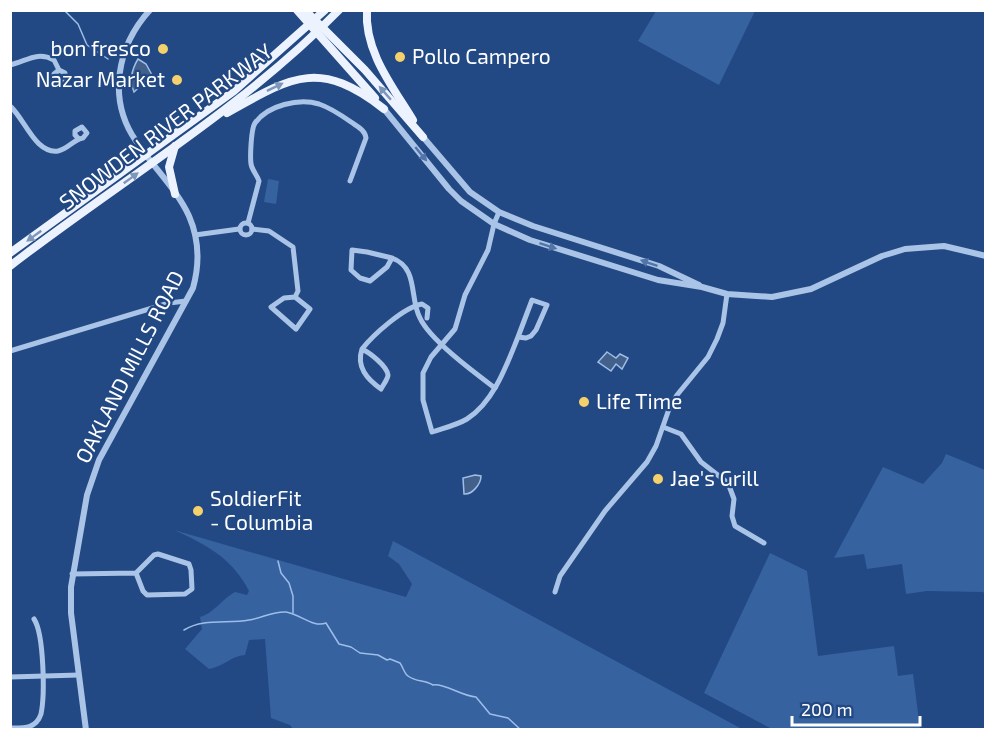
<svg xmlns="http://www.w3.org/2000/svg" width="996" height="740" viewBox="0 0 996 740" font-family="'Exo 2',sans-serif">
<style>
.green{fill:#3662a0}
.water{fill:#43608a;stroke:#9ebee9;stroke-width:1.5}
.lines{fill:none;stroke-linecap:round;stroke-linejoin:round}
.stream{stroke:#9ebee9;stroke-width:1.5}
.minor{stroke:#aac4e8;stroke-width:5}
.tertiary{stroke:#aac4e8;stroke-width:6}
.primary{stroke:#ecf3fe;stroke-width:8}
.oneway{fill:#7d96ba}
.oneway2{fill:#5274a6}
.poi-dot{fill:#f4d16c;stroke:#224983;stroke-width:2}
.labels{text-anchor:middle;stroke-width:4.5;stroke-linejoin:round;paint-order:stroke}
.poi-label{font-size:21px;fill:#fff;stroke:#224983;text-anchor:start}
.street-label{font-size:21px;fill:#fff;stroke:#224983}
</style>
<rect width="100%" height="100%" fill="#224983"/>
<g class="green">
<polygon points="656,11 656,10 755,11 719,85 638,41"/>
<polygon points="268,179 279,181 276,204 264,202"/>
<polygon points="946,454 985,470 985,594 983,592 927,591 906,594 902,564 867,569 864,554 834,558 883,467 923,484 942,463"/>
<path d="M174,530L406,597L412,584L399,564L388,556L393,541L742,729H293L290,725L271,718L265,639L249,640L245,655C231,656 223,667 209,669L185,649L202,629L200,617C213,614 223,598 235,592L247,595L249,591C232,558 207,545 174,530Z"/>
<polygon points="770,553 807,571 818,656 894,646 898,676 913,674 920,729 772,729 704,693"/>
</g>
<g class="water">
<path d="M138,59L146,64L152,75L134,92C129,81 132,69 138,59Z"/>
<polygon points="607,352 616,358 620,354 628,358 622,369 616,364 611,371 598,362"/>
<path d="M475,475L481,476C481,484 472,495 464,494L463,478Z"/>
</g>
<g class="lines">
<g class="stream">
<polyline points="64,10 78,24 87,45 108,59"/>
<polyline points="278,561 281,573 289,583 293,596 293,613"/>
<path d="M184,630C204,618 227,624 249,620C262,618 274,611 286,612C300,614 313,628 326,623L339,644L351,647L360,653L378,655L387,660L390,659L400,663C403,667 404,673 408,676C416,682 425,680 433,685C445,683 461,696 476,697L490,714L508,718L521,730"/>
</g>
<g class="minor">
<path d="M10,65C27,61 37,51 54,60L59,70L65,73V78L60,82L54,78V74L59,70"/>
<path d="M10,106C25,119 35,154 58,151C68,149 74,139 83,138L87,133L82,127L75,131V135L78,138"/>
<path d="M499,212L494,224L488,250L465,295L455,329L431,357L423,373V400L432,432C444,428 457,425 467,419C494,402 507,364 518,337L526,338L531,336L536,330L547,305L532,300L518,337"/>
<circle cx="246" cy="229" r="6"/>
<path d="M248,223L259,181C257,175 252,170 251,164C250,157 251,129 255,123C268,105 299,98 319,104C331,108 341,115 351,122C358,127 365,130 366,138L350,181"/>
<polyline points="252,229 269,231 293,247 298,291 295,297 284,298 271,307 296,329 310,309 295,297"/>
<polyline points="195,235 239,229"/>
<path d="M392,258L367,252L352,250L351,270L360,278L370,281L387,267L392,258C419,268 409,298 420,318C430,340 475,373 495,388"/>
<path d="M362,349C356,367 367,379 381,389C383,385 388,379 388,375C387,366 370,353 362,349C373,335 404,307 422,304L428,308L427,318"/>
<polyline points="10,351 169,303 186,301"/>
<polyline points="663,427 681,434 701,462 728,483 734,499 732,516 735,526 764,543"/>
<polyline points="72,574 136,573 154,555 158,554 189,564 191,570 192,589 185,594 147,595 143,591 136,573"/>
<polyline points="555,592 560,576 605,511 647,462 656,446 669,409 677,395 708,357 717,339 723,323 727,294"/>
<polyline points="10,677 79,675"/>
<path d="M10,728C24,728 36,729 41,714C45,695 44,634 34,619"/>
</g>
<g class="tertiary">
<polyline points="384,109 449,189 461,201 494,224 530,240 658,280 702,287 727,294 772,297 811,289 882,256 905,249 944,246 986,256"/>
<polyline points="423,137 470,192 499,212 533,226 659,266 699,285"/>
<path d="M86,730L71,613V587L87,495L99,460L193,288C200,263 199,239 189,216C176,188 152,166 136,141C107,99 117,46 150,10"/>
</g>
<g class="primary">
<polyline points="297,10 375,98"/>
<polyline points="305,10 365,70 423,137"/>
<path d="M367,10C364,51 393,87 413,120"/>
<path d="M227,113C291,77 319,58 384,109"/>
<polyline points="175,194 169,167 175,146"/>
<polyline points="10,253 234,91 325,10"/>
<path d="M10,266C120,181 241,110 339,10"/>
</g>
</g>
<defs><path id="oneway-solid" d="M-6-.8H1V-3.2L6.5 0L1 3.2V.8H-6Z" transform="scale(1.5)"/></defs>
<g class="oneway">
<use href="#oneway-solid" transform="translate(275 87) rotate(-26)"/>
<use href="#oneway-solid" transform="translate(385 93) rotate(-131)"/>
<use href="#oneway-solid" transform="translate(131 178) rotate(-36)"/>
<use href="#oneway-solid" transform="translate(34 236) rotate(144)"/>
</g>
<g class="oneway2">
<use href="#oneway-solid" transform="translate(421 154) rotate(51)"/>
<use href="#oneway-solid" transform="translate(548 246) rotate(18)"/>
<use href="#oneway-solid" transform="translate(649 263) rotate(-161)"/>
</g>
<g class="poi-dot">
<circle cx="163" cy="49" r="6"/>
<circle cx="400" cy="57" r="6"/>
<circle cx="177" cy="80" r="6"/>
<circle cx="584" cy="402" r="6"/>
<circle cx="658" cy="479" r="6"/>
<circle cx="198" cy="511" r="6"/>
</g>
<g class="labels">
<g class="poi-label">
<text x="151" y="56" text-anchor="end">bon fresco</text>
<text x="412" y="64">Pollo Campero</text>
<text x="165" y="87" text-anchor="end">Nazar Market</text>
<text x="596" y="409">Life Time</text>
<text x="670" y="486">Jae's Grill</text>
<text x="210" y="506">SoldierFit<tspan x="210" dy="24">- Columbia</tspan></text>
</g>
<g class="street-label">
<text transform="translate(166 127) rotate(-37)" y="7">SNOWDEN RIVER PARKWAY</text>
<text transform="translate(130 367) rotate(-63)" y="7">OAKLAND MILLS ROAD</text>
</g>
</g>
<rect width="996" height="740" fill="none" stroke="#ffffff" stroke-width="24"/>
<path d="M792 716v9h128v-9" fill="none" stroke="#ffffff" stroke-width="3"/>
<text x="801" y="716" font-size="18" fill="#ffffff" stroke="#224983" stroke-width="4.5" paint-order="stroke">200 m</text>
</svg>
